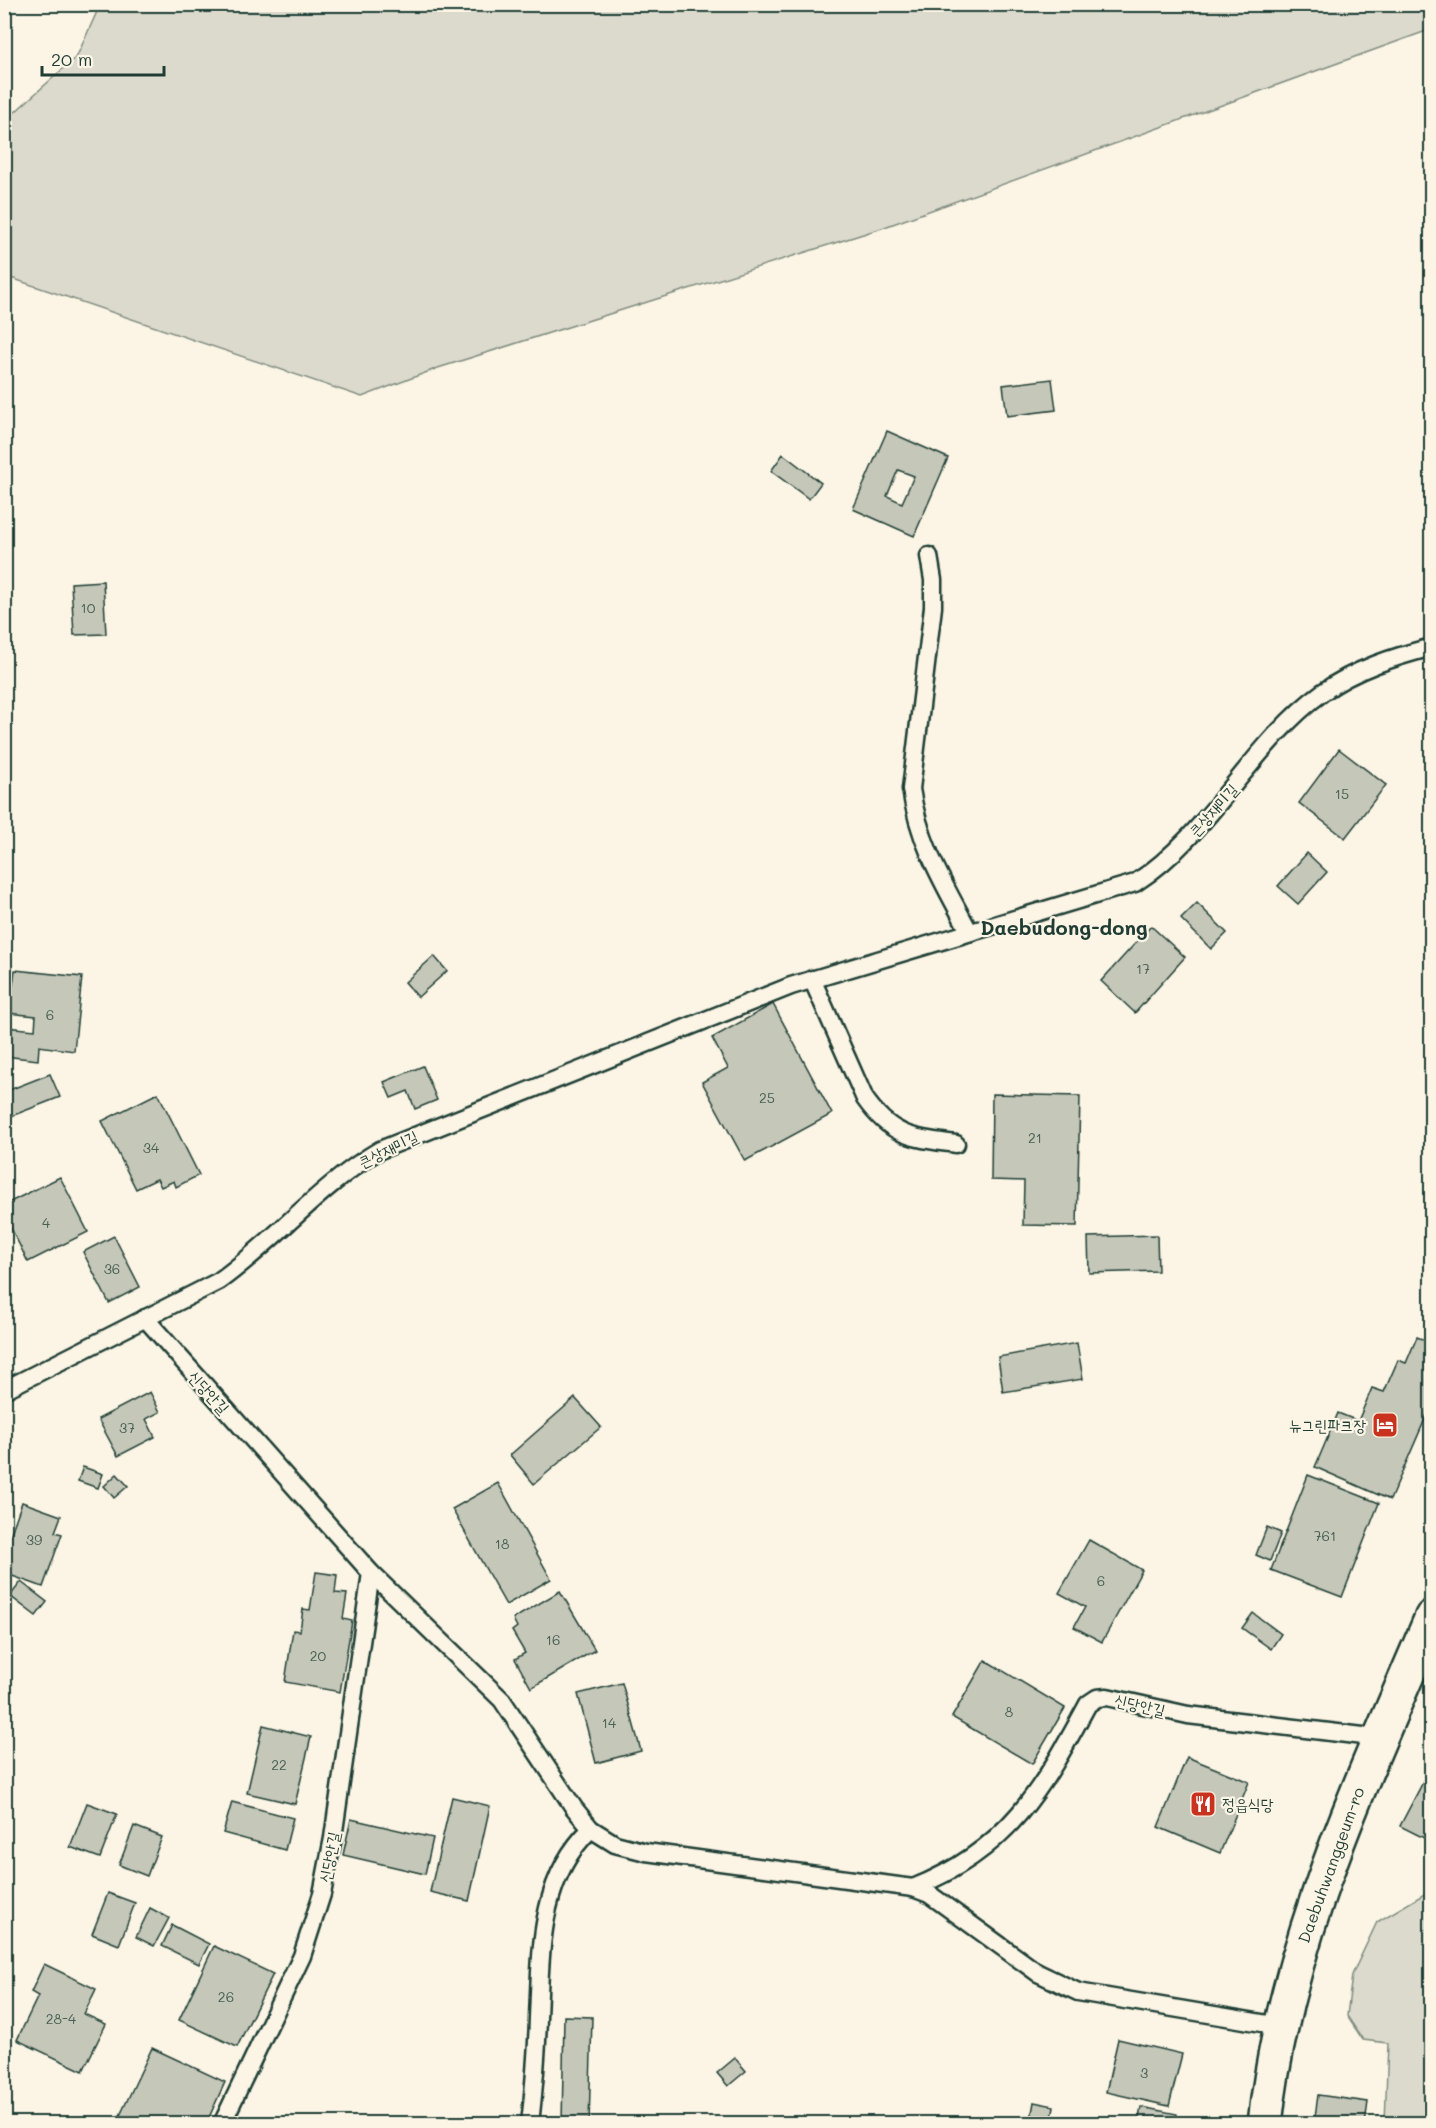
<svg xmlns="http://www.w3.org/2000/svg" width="1436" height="2128" viewBox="0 0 1436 2128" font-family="Mali,'Poor Story',sans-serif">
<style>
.green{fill:#dcdacc;stroke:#7e8c80;stroke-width:1.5}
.building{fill:#c5c7b9;stroke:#1f3d34;stroke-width:1.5;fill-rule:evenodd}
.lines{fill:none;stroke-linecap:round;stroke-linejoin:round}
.service-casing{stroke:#1f3d34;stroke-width:21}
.secondary-casing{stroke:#1f3d34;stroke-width:38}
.service{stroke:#fcf5e5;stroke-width:16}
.secondary{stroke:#fcf5e5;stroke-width:33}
.labels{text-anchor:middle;stroke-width:4.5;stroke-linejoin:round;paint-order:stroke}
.number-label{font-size:14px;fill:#486055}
.street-label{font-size:16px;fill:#1f3d34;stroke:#fcf5e5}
.poi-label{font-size:16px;fill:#1f3d34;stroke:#fcf5e5;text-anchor:end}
.quarter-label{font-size:20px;font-weight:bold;fill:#1f3d34;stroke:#fcf5e5}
</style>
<rect width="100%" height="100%" fill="#fcf5e5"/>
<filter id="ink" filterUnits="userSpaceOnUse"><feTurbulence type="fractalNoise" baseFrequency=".0167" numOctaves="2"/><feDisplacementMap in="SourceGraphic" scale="12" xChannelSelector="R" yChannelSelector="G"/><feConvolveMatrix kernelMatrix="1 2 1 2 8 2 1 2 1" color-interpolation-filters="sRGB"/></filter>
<g filter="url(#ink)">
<g class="green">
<polygon points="100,5 1431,4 1432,29 879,229 438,368 362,397 5,276 5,121 77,56"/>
<polygon points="1431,1890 1431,2123 1385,2123 1388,2043 1363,2040 1347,2016 1352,1975 1377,1922"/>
</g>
<g class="building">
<polygon points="1052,379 1056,410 1007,416 1003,385"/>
<path d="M887,431L948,458L914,536L853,509ZM898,470L914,476L902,503L887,496Z"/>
<polygon points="783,454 821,483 809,499 771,471"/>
<polygon points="103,581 106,634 74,635 71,583"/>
<polygon points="1339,749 1386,785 1345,838 1299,803"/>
<polygon points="1307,853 1327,872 1298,904 1278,886"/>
<polygon points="1197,903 1227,933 1211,949 1181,919"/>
<polygon points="1151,926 1185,957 1135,1013 1101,981"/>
<polygon points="434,956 447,971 418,997 405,982"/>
<path d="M15,970L82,977L74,1051L39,1046L38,1060L4,1056V984L13,985ZM7,1013L36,1016L35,1030L6,1027Z"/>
<polygon points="773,1004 832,1114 745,1161 702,1082 728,1068 712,1038"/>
<polygon points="423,1066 437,1100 415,1109 408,1091 391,1098 384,1082"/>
<polygon points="50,1074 60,1097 4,1119 4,1092"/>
<polygon points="158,1093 199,1175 176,1187 174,1181 161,1187 157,1179 136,1189 102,1121"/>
<polygon points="992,1094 1080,1096 1077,1226 1023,1225 1024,1181 991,1180"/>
<polygon points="60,1177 88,1232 28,1262 4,1214 4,1205"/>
<polygon points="1157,1235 1158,1271 1089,1273 1088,1237"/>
<polygon points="114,1236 140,1287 109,1303 83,1252"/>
<polygon points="1417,1337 1432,1343 1432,1403 1390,1500 1315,1467 1338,1413 1358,1421 1372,1388 1384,1392 1398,1360 1406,1363"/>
<polygon points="1077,1343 1083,1379 1003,1392 998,1357"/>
<polygon points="150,1392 160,1412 146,1419 155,1437 118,1456 98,1419"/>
<polygon points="575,1398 601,1427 534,1484 510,1455"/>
<polygon points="83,1467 103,1474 98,1488 78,1481"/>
<polygon points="117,1474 128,1486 114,1498 104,1486"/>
<polygon points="1308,1475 1379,1503 1342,1597 1271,1570"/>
<polygon points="498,1483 551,1579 506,1605 452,1509"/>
<polygon points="22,1502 61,1516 55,1532 62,1534 43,1587 4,1573 10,1549 6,1547"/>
<polygon points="1267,1527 1281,1533 1270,1561 1256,1555"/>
<polygon points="1089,1540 1142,1570 1102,1642 1074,1627 1085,1607 1059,1593"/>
<polygon points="316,1572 337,1575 335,1593 347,1594 343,1619 352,1621 340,1692 285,1682 293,1630 300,1631 303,1609 310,1610"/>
<polygon points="21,1582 47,1602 36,1616 10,1596"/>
<polygon points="560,1591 595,1650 531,1688 515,1659 525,1653 512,1631 517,1627 513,1619"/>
<polygon points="1253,1613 1281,1634 1271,1649 1242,1628"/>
<polygon points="985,1660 1065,1708 1032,1764 952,1717"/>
<polygon points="622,1683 641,1751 596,1763 578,1694"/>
<polygon points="263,1725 311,1737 295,1804 247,1793"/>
<polygon points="1187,1757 1249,1782 1220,1853 1158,1827"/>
<polygon points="1432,1765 1432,1842 1400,1826"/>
<polygon points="452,1797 490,1806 469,1901 430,1892"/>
<polygon points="232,1802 293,1818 285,1850 223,1833"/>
<polygon points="87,1803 117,1814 100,1858 70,1847"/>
<polygon points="351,1819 433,1838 425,1874 343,1855"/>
<polygon points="134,1826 162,1837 147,1876 119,1865"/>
<polygon points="108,1893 135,1903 119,1945 92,1934"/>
<polygon points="150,1908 169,1918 154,1946 136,1937"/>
<polygon points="172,1925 209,1944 199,1964 162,1946"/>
<polygon points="214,1946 273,1974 237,2047 179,2020"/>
<polygon points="44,1964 96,1989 84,2014 106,2024 83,2071 17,2040 38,1996 31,1992"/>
<polygon points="564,2016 592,2017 589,2124 562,2124"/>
<polygon points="1118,2039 1182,2054 1169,2106 1106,2092"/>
<polygon points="152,2048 225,2082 206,2124 116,2124"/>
<polygon points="735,2058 746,2071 728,2086 717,2073"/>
<polygon points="1318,2095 1368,2102 1365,2124 1314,2124"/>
<polygon points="1034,2102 1054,2106 1051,2124 1030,2124"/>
<polygon points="1141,2107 1177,2114 1175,2124 1138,2124"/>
</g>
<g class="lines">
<g class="service-casing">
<g id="service">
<path d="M929,556L933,580V607L911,789C919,844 944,884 969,931"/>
<path d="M812,979L865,1099C892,1137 912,1138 956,1144"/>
<polyline points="145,1318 371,1573 502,1700 574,1808 591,1829 615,1844 646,1852 913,1888 929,1894 1038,1973 1078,1992 1280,2026"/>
<path d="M4,1390L219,1281C275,1241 320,1185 380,1150L791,986L1135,883C1212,833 1251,744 1323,692C1355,669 1394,657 1432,647"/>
<path d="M913,1888C1009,1850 1042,1789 1088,1704L1097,1698L1107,1697L1188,1715L1380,1738"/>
<polyline points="222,2124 302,1956 322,1894 333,1838 371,1573"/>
<path d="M530,2124C534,2088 537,2053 538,2018C541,1951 539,1878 591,1829"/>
</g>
</g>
<g class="secondary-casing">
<path id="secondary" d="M1265,2124C1284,1944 1362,1781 1432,1617"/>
</g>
<use href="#service" class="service"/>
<use href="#secondary" class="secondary"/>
</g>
</g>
<defs>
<g id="hotel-square" transform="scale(1.35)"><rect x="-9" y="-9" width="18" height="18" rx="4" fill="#c8321e" stroke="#fcf5e5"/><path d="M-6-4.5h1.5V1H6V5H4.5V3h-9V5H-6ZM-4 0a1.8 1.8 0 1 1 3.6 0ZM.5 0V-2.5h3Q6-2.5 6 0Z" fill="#fff"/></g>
<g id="restaurant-square" transform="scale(1.35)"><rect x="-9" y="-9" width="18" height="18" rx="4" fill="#c8321e" stroke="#fcf5e5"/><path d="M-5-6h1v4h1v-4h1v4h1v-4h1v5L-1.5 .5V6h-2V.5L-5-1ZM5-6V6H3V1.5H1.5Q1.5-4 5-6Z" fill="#fff"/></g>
</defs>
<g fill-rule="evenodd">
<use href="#hotel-square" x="1385" y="1425"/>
<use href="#restaurant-square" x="1203" y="1804"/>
</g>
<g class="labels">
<g class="number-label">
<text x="88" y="613">10</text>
<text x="1342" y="799">15</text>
<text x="1143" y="974">17</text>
<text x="50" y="1020">6</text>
<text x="767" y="1103">25</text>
<text x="1035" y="1143">21</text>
<text x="151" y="1153">34</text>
<text x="46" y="1228">4</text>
<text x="112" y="1274">36</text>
<text x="127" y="1433">37</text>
<text x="1325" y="1541">761</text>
<text x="34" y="1545">39</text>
<text x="502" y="1549">18</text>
<text x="1101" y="1586">6</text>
<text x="553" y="1645">16</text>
<text x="318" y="1661">20</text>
<text x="1009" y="1717">8</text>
<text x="609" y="1728">14</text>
<text x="279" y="1770">22</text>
<text x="226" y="2002">26</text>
<text x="61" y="2024">28-4</text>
<text x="1144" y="2078">3</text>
</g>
<g class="street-label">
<text transform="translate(1213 810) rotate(-48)" y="6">큰상재미길</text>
<text transform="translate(388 1149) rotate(-26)" y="6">큰상재미길</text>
<text transform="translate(209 1392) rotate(48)" y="6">신당안길</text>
<text transform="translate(1140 1705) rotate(13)" y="6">신당안길</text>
<text transform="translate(329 1857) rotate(-79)" y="6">신당안길</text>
<text transform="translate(1331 1865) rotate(-70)" y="6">Daebuhwanggeum-ro</text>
</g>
<g class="poi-label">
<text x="1366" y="1431">뉴그린파크장</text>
<text x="1222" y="1810" text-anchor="start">정읍식당</text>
</g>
<g class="quarter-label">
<text x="1064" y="935">Daebudong-dong</text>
</g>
</g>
<rect width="1436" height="2128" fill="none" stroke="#fcf5e5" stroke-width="24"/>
<rect x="12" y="12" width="1412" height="2104" fill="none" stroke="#1f3d34" stroke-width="2" filter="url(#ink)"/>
<path d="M42 66v9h122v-9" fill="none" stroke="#1f3d34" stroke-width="3"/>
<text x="51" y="66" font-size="18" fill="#1f3d34" stroke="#fcf5e5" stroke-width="4.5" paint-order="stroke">20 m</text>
</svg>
